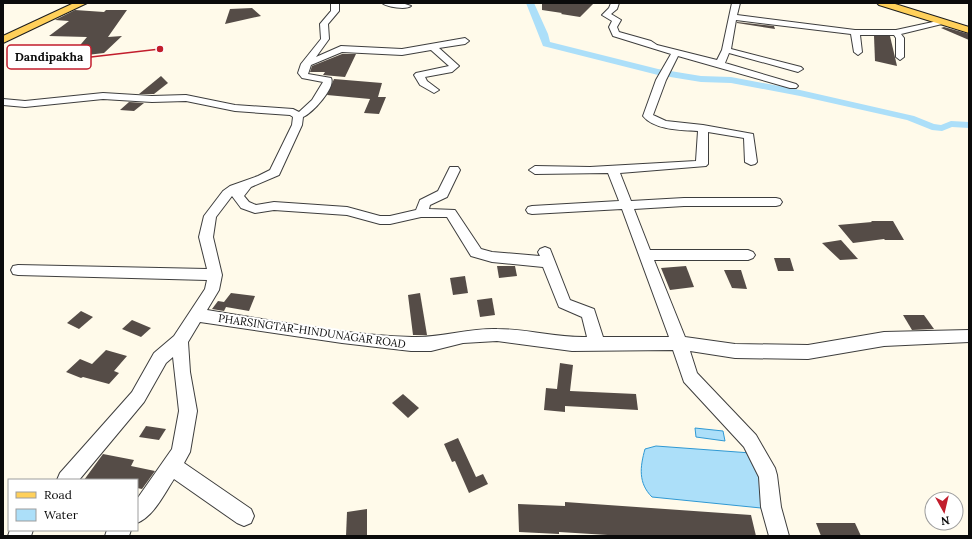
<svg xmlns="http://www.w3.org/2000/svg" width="972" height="539" viewBox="0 0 972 539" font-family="Lora,serif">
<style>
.water{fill:#acdff9;stroke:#2f99d4}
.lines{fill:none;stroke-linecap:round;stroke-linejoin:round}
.canal{fill:#acdff9;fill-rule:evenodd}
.building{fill:#554c47}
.minor-casing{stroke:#3e3e3e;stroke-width:2}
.major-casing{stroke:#1c1c1c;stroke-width:2}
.minor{fill:#fff;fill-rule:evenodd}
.major{fill:#ffd05a;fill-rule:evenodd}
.labels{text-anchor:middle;stroke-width:4;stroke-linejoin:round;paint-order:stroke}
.street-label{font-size:11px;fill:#0b0b0b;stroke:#fff}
.leader{fill:none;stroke:#c21d2c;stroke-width:1.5}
.callout-dot{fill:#c21d2c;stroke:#fff;stroke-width:1.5}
.callout{fill:#fff;stroke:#c21d2c;stroke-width:1.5}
.callout-label{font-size:12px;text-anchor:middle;font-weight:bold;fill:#0b0b0b}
</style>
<rect width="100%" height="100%" fill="#fffaea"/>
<g class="water">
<polygon points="695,428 723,431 725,441 696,437"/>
<path d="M656,446L751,453L755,460L766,506L761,508L652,497C638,483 640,467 645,449Z"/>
</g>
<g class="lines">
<polygon class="canal" points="526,3 534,3 548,34 550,42 658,69 701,76 731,77 800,90 914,116 934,124 941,125 951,121 969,122 969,128 952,127 942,131 932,130 907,120 800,96 731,83 701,82 658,75 543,46"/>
</g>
<g class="building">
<polygon points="542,3 594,3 580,17 561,14 562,13 542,10"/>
<polygon points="252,8 261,16 225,24 230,9"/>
<polygon points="75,10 104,12 106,10 127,10 108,37 122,36 104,53 70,57 87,37 49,36 69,21 55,20"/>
<polygon points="737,22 774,26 775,29 737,23"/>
<polygon points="944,27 969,34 969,40 941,28"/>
<polygon points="874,36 890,36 897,66 875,61"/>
<polygon points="342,54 356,54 345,77 323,75 325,72 310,72 312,66"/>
<polygon points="161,76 168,83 154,94 139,94"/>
<polygon points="334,79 382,83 378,97 386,97 379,114 364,113 370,99 327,95"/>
<polygon points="129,102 144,103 134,111 120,110"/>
<polygon points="871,221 893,221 904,240 885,240 884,239 853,243 838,225 872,222"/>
<polygon points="841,240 858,259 840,260 822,243"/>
<polygon points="774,258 790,258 794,271 778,271"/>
<polygon points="497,266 515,266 517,276 499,278"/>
<polygon points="686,266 694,287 670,290 661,268"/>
<polygon points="724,270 741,270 747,289 732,288"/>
<polygon points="465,276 468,293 453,295 450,278"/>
<polygon points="231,293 255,296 249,311 226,307 224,311 212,309 218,301 224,302"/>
<polygon points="420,293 427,335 413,335 408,295"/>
<polygon points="492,298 495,315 480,317 477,300"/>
<polygon points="81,311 93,317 79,329 67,323"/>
<polygon points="903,315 924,315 934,329 912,330"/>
<polygon points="132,320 151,328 141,337 122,329"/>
<polygon points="106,350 127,356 114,371 119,373 109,384 83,377 81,378 66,372 80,359 92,364"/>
<polygon points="560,363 573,365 570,391 636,394 638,410 565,406 565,412 544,410 546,388 557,389"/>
<polygon points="403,394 419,408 408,418 392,403"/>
<polygon points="146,426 166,429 159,440 139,437"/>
<polygon points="458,438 476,477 483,474 488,484 469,493 455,461 452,462 444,444"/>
<polygon points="103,454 134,460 131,466 155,471 142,489 137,488 137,480 84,480"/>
<polygon points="565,502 751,515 756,536 624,536 559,532 559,534 519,532 518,504 565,506"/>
<polygon points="367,509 367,536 346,536 347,512"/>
<polygon points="816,523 855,523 861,536 821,536"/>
</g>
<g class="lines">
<g class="minor-casing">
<g id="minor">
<path d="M331,3H339V11L328,24L329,39L316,57L341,46L402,49L465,38L469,41L465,44L439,48L459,66L452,72L425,77L427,81L439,90L434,93L420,85L414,75L416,73L449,66L431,50L402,55L342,52L311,65L308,74L331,78C336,88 312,113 303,117L302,125L279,175L251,187L244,196L249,202L256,205L274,202L347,207L380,216H390L416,210L420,200L438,191L450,167H458L460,170L447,197L430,205L429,209L455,210L481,249L492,252L540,256L538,252L540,249L545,247L550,249L570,300L594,309L603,337H669L622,209L532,214L528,213L526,210L528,207L532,206L619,201L608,173L535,174L529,170L535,166L590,167L696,161L698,131C681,130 654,130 643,116L656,80L671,54L613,36L609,27L612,21L602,15L609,8L611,3H619L617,9L611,14L621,20L617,27L619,32L651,41L657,45L717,60L722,50L732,3H740L737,15L855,30H896L942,20V24L901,34L904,38V57L900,60L896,57V38L894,35H860L862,52L858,55L854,52L851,34L736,20L731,49L801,67L803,69L798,72L729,53L725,63L796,84L798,86L796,88H790L678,56L666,80L653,115L666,121L703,125L753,134L757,162L755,164L751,165L745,162L744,138L708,132V164L706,166L620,173L631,201L684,198H776L780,199L782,202L780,205L776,206H684L634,209L650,250H748L753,252L755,255L753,258L748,260H654L685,337L735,344L808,345L884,332L969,330V342L884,346L808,359L735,358L690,351L697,373L756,435L775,468L777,475L781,507L789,536H769L761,507L759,477L744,447L684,382L673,350L572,351L497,341L463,343L431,351H411L342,343L200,322L188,342L190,372L197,411L190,452L184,463L251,509L254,516L251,523L244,526L237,523L174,479C164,494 154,516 137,523V499L172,449L179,411L173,357L166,363L144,402L79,480H57L60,473L132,392L154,353L174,336L205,289L207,280L18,275L13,274L11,270L13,266L18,265L207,269L199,237L204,216L223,191L230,186L258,176L270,170L292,125L293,117L290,115L235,111L186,101L152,102L103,99L25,107L3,105V99L25,101L103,93L152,96L186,95L235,105L293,109L299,112L312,100L323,82L302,78L298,73L301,64L321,39L320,24L331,11ZM232,196L241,208L255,213L274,210L347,215L380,224H390L421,217H447L471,256L492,262L543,267L559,307L582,317L587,337C557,338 527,329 497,329C468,328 441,338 412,337C344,335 275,321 207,310L219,290L222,275L213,237L216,217Z"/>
<path d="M382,3H402L411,6C406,10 387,7 382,3Z"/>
<polygon points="10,530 33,530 31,536 8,536"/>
<polygon points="107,530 131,530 129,536 105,536"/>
</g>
</g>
<g class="major-casing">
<g id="major">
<polygon points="74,3 87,3 3,43 3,36"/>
<polygon points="877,3 892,3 969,27 969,33 879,5"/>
</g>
</g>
<use href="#minor" class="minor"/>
<use href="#major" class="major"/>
</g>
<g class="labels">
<g class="street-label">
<text transform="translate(312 331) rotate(8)" y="4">PHARSINGTAR-HINDUNAGAR ROAD</text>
</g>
</g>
<path class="leader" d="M160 49L91 57"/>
<circle class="callout-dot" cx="160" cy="49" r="4"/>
<rect class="callout" x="7" y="45" width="84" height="24" rx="4"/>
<g class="callout-label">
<text x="49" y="61">Dandipakha</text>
</g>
<rect width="972" height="539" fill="none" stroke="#0b0b0b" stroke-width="8"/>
<rect x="8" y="479" width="130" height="52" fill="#ffffff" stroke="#9d9d9d"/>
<rect x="16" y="492" width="20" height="6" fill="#ffd05a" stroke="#9d9d9d"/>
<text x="44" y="499" font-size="12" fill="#0b0b0b">Road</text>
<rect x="16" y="509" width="20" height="12" fill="#acdff9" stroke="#9d9d9d"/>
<text x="44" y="519" font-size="12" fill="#0b0b0b">Water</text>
<g transform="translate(944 511) rotate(172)"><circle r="19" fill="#ffffff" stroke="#9d9d9d"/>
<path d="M0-3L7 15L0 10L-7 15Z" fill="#c21d2c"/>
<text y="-6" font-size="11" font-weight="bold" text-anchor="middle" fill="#0b0b0b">N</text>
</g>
</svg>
